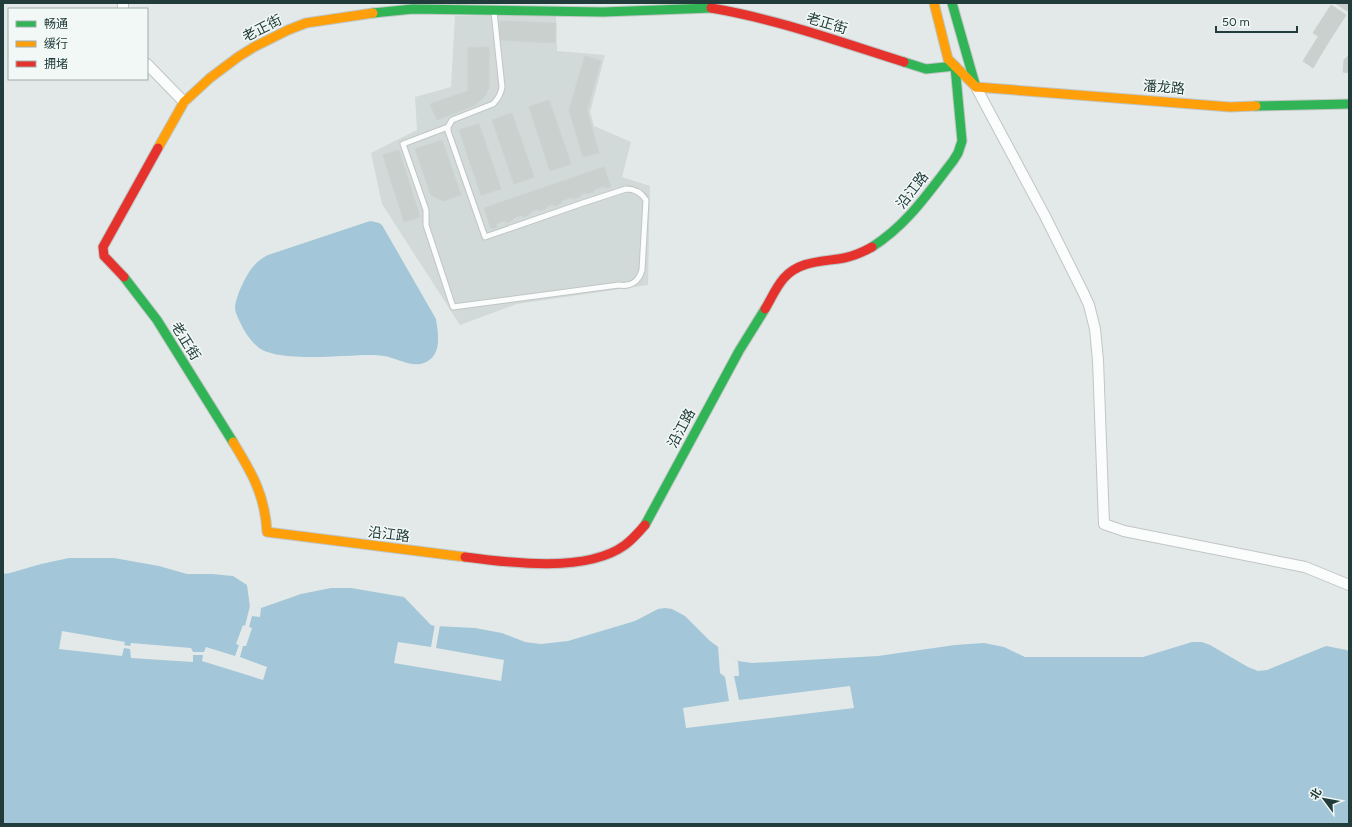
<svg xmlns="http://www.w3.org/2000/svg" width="1352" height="827" viewBox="0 0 1352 827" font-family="Figtree,'Noto Sans SC',sans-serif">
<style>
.built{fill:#d1dad8}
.water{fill:#a3c7d8}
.pier{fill:#e3e9e8}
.building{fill:#cad0ce;stroke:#ccd2d1}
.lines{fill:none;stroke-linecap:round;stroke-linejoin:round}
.lane-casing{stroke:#c0c6c5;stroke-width:7}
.street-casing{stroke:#c0c6c5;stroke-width:12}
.fast-casing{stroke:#bfc6c5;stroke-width:11}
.slow-casing{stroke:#bfc6c5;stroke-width:11}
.jam-casing{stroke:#bfc6c5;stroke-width:11}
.lane{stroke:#fbfcfc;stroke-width:5}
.street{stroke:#fbfcfc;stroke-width:10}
.fast{stroke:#30b455;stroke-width:9}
.slow{stroke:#ff9f0a;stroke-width:9}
.jam{stroke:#e5322d;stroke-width:9}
.labels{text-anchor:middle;stroke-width:3;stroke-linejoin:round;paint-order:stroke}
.street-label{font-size:14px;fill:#213c3a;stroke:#f1f8f6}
</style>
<rect width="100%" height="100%" fill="#e3e9e8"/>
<polygon class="built" points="455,16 556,16 557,51 605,55 590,112 594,126 631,142 622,177 650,186 648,285 517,304 460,325 382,204 371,153 417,130 415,97 451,87"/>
<g class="water">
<path d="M371,221L379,223L382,225L436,319C438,333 442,352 428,361C414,370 398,358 384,356C379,355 374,355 369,355C345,355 277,363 258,347C252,342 245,333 242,326C234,310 233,309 239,292C246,276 252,263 268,255L367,222Z"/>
<polygon points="69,558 114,558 159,566 187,574 212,574 233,576 247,585 250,607 261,608 301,594 331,588 351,588 404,597 431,625 435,626 475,628 491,631 502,633 525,642 541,644 568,641 635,621 658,609 665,608 672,609 685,616 710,641 738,661 752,663 878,656 955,645 984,643 1004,647 1025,657 1143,657 1192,642 1202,642 1210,645 1248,667 1258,671 1267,670 1326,646 1347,650 1349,652 1349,824 3,824 3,574 10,573 41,564"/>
</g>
<g class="pier">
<polygon points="250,606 261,608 260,617 252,616 249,627 252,628 246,646 243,646 240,657 267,667 263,680 202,661 203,655 193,655 193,662 131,658 130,649 124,648 122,656 59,649 62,631 125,642 124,645 130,646 131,643 191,648 193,652 204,652 206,647 235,656 239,645 236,644 243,625 245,626"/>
<polygon points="435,624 440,625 436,648 504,660 501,681 394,663 398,642 431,647"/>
<polygon points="718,646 738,661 739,676 734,676 739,700 850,686 854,708 686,728 683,708 729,701 725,677 720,673"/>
</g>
<g class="building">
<polygon points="1335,3 1349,3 1349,8 1347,11"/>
<polygon points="1331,5 1346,15 1328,43 1313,33"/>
<polygon points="500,21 556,23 555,43 499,40"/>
<polygon points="1318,37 1328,43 1313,68 1303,61"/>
<polygon points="489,47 489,86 486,95 475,105 437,120 430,104 468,91 468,48"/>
<polygon points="585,56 601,61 587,110 599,153 583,157 569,110"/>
<polygon points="1348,56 1349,73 1343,72 1344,60"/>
<polygon points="549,100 571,164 550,171 529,107"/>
<polygon points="512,113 534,177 514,184 492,120"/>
<polygon points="479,124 501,189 481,195 459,130"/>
<polygon points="442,140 461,195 443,201 431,195 415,149"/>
<polygon points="399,150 420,217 404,222 383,155"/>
<polygon points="604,167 611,187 605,188 604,186 593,190 594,192 586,194 586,192 580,195 580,197 573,199 572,197 561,201 562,203 554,206 553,204 546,206 547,208 539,211 538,209 530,212 530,214 523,217 522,215 513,218 513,220 506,223 505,220 496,224 497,227 491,229 484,208"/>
</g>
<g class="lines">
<g class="lane-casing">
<path id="lane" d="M448,127L403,144L426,210V225L453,307L619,285C631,287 639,281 642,270L646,200C641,192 635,189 626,189L583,203L485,237L448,131V127L452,120L493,104C498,99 501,94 502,87L494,12"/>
</g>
<g class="street-casing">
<g id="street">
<polyline points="123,3 123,9"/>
<polyline points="147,64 184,102"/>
<polyline points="976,87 1045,216 1083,292 1089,305 1095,329 1098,360 1104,524 1124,531 1305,567 1349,585"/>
</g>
</g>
<g class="fast-casing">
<g id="fast">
<polyline points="952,3 975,84"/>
<polyline points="373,13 413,9 603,12 711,8"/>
<polyline points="1256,106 1349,104"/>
<path d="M872,247C907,225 928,193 953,161L958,153L962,141L955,66L926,69L904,62"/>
<polyline points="124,277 157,320 233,442"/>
<polyline points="645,525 739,351 765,309"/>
</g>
</g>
<g class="slow-casing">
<g id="slow">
<polyline points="934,3 948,59 976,87"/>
<polyline points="976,87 1230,107 1256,106"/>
<polyline points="158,148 184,102 210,78 238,57 254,47 288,30 306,23 373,13"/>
<path d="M233,442C252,473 265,495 267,532L465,557"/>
</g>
</g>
<g class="jam-casing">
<g id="jam">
<path d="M711,8C777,19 840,42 904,62"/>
<polyline points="124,277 104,256 103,247 158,148"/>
<path d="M765,309C771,299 776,287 784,278C800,260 823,262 844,258C854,256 863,252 872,247"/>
<path d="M465,557C510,563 587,573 625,545C633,539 639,532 645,525"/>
</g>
</g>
<use href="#lane" class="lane"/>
<use href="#street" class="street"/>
<use href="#fast" class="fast"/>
<use href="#slow" class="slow"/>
<use href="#jam" class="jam"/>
</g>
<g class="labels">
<g class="street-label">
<text transform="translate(827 23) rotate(17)" y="5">老正街</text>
<text transform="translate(262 28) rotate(-27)" y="5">老正街</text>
<text transform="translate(1164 87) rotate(5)" y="5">潘龙路</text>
<text transform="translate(912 190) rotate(-52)" y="5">沿江路</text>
<text transform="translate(186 341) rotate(58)" y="5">老正街</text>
<text transform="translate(681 428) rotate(-62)" y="5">沿江路</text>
<text transform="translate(389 534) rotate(7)" y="5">沿江路</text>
</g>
</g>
<rect width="1352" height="827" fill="none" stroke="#213c3a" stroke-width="8"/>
<rect x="8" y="8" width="140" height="72" fill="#f1f8f6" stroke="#9eadab"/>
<rect x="16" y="21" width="20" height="6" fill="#30b455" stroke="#9eadab"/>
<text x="44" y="28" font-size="12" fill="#213c3a">畅通</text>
<rect x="16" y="41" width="20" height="6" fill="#ff9f0a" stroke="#9eadab"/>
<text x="44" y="48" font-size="12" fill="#213c3a">缓行</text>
<rect x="16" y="61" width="20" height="6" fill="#e5322d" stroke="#9eadab"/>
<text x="44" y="68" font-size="12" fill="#213c3a">拥堵</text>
<g transform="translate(1324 799) rotate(302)" stroke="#f1f8f6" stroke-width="3" paint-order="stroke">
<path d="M0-3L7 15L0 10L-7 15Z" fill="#213c3a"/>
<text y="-6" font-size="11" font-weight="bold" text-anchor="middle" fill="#213c3a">北</text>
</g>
<path d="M1216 26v6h81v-6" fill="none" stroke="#213c3a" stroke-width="2"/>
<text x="1222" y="26" font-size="12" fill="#213c3a" stroke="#f1f8f6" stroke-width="3" paint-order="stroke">50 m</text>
</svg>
